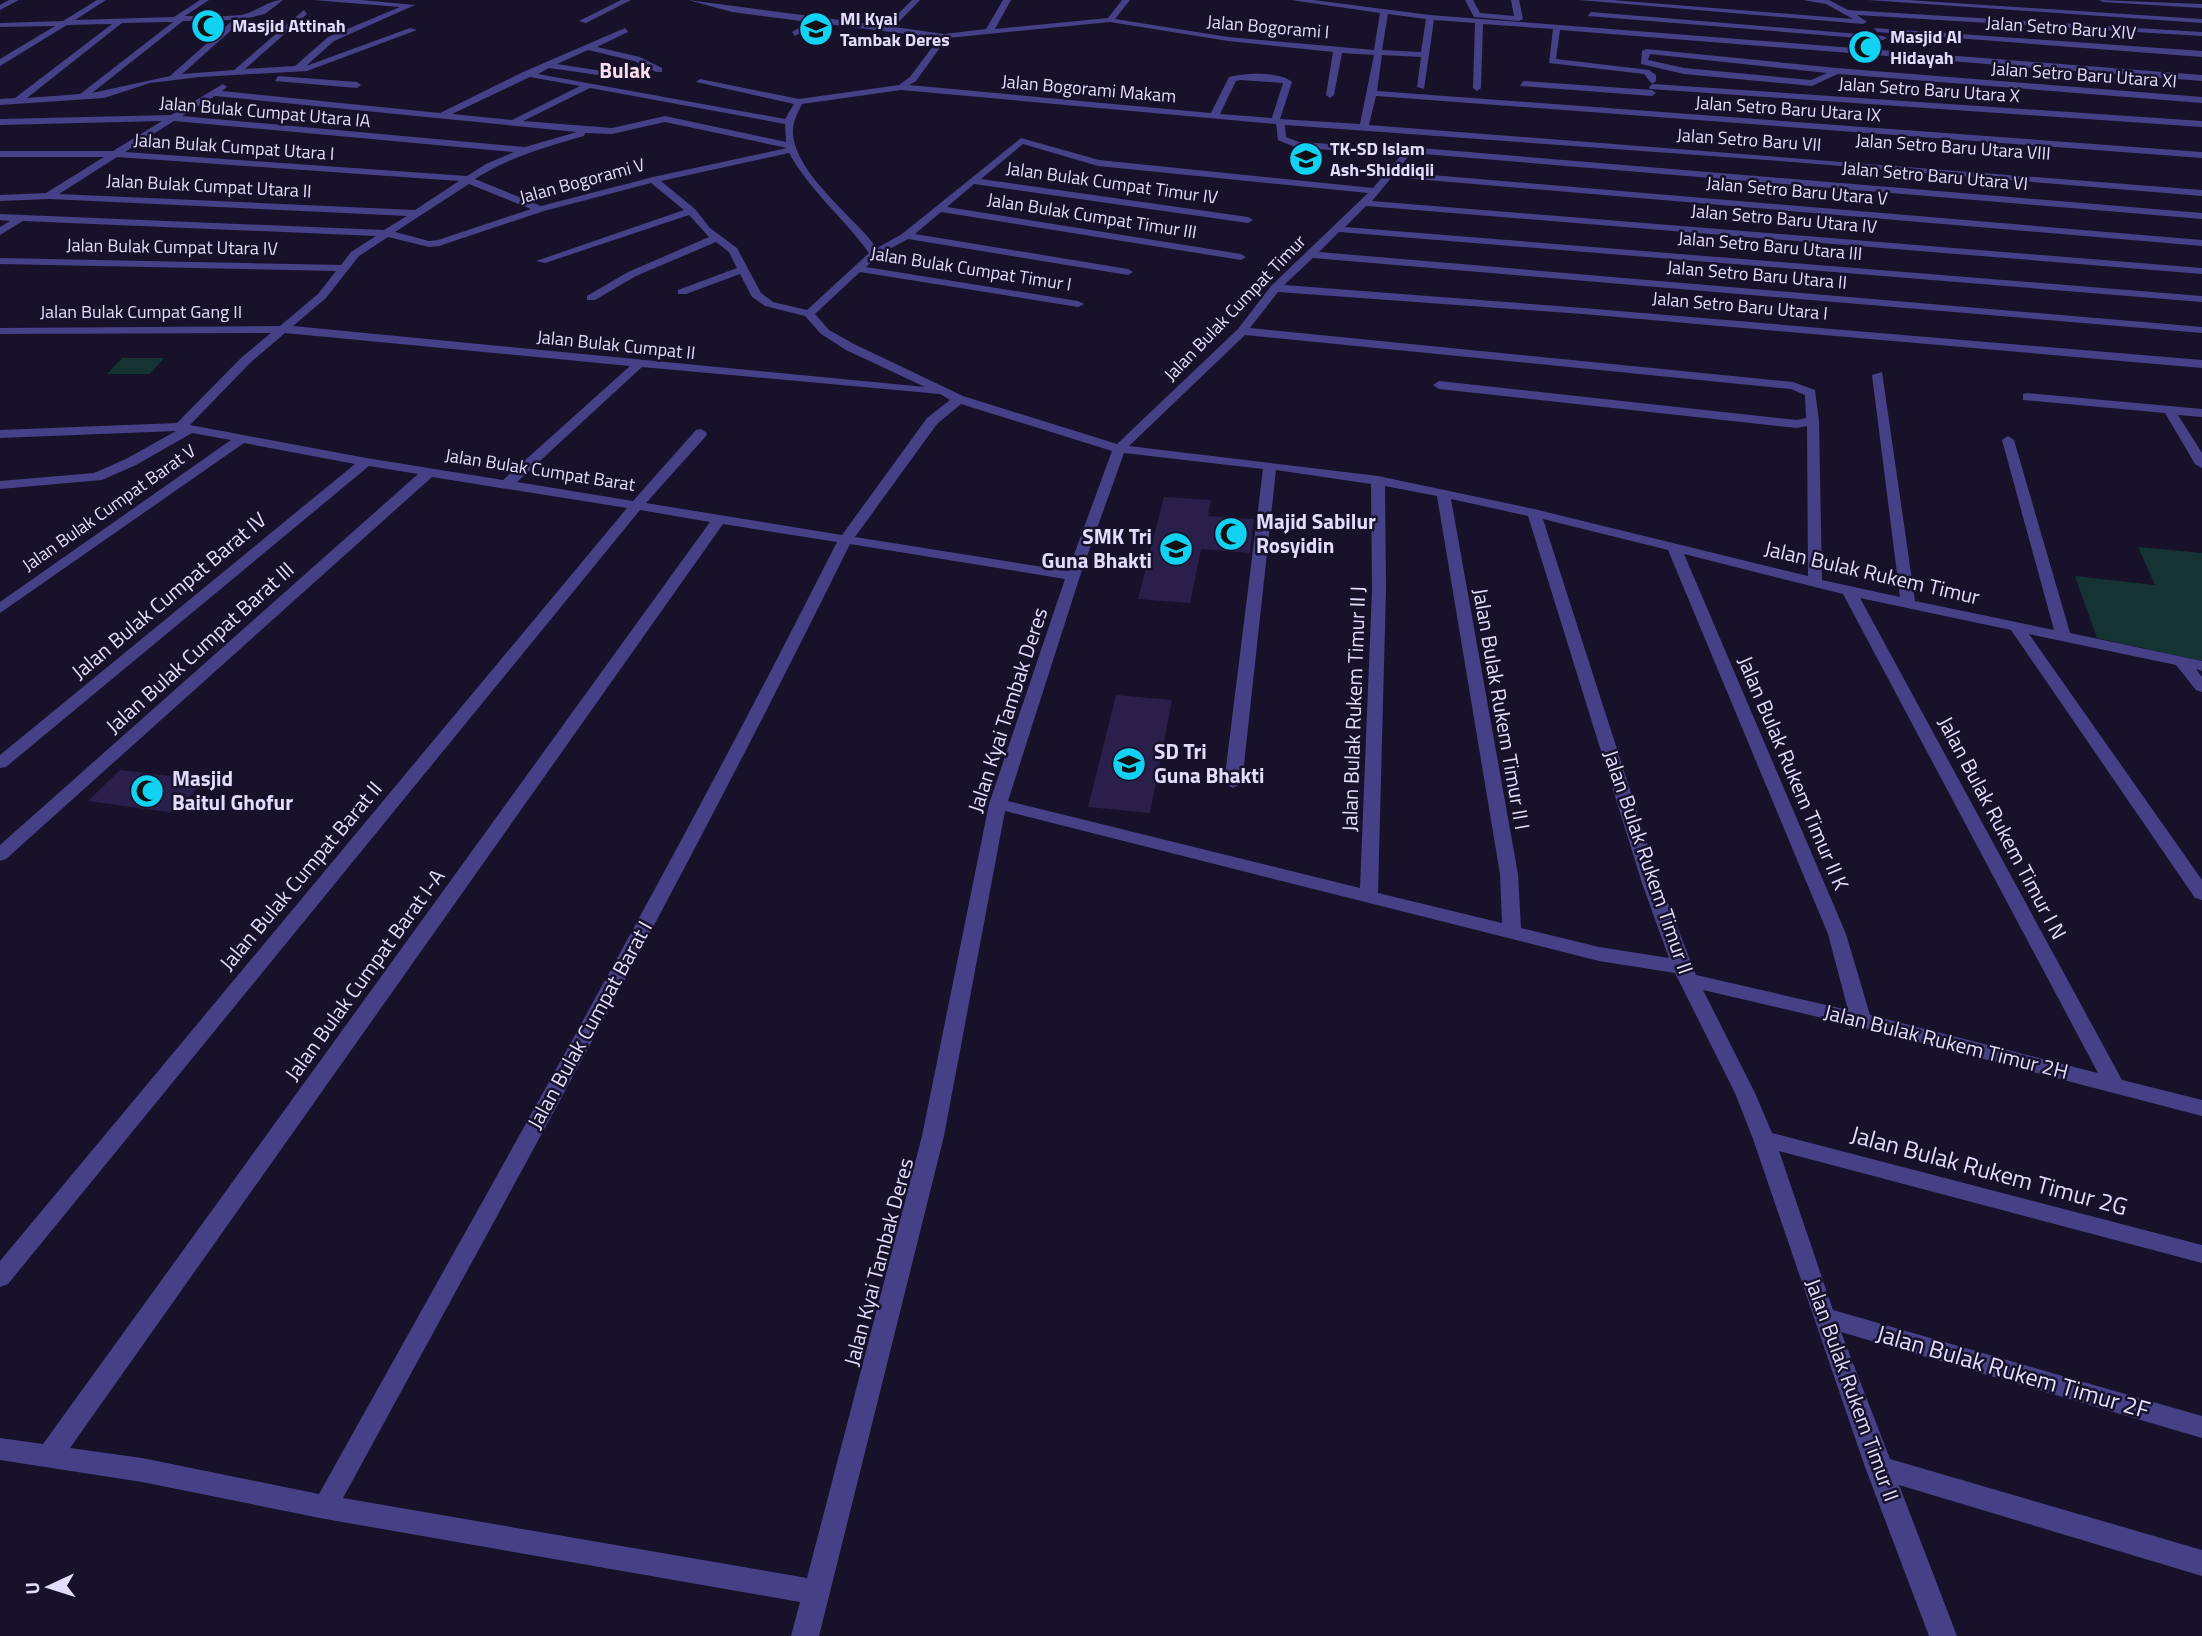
<svg xmlns="http://www.w3.org/2000/svg" width="2202" height="1636" viewBox="0 0 2202 1636" font-family="'Titillium Web',sans-serif">
<style>
.green{fill:#153333}
.building{fill:#2a1f4a}
.lines{fill:none;stroke-linecap:round;stroke-linejoin:round}
.minor{fill:#464086;fill-rule:evenodd}
.labels{text-anchor:middle;stroke-width:5;stroke-linejoin:round;paint-order:stroke}
.far-poi-label{font-size:18px;font-weight:bold;fill:#e2dcfd;stroke:#17122a;text-anchor:start}
.far-street-label{font-size:18px;fill:#e2dcfd;stroke:#17122a}
.far-quarter-label{font-size:21px;font-weight:bold;fill:#fddef0;stroke:#17122a}
.poi-label{font-size:21px;font-weight:bold;fill:#e2dcfd;stroke:#17122a;text-anchor:start}
.street-label{font-size:21px;fill:#e2dcfd;stroke:#17122a}
.near-street-label{font-size:24px;fill:#e2dcfd;stroke:#17122a}
</style>
<rect width="100%" height="100%" fill="#17122a"/>
<g class="green">
<polygon points="122,358 164,358 150,374 107,374"/>
<polygon points="2138,547 2202,553 2202,661 2097,638 2075,576 2155,585"/>
</g>
<g class="building">
<polygon points="1164,497 1211,500 1208,516 1254,519 1250,553 1201,549 1190,603 1138,599"/>
<polygon points="1116,695 1172,700 1150,813 1088,807"/>
<polygon points="120,770 205,780 175,813 88,801"/>
</g>
<g class="lines">
<g class="minor">
<polygon points="9,0 19,0 0,10 0,5"/>
<path d="M97,0H106L75,20L174,17L200,0H209L185,16C204,16 223,17 241,15C257,12 268,0 283,0L265,14L244,19L182,74L234,70L304,10L307,14L245,69L295,66L328,37L400,7L313,0H361L415,5L334,41L306,66L410,28L417,30L307,71L200,77L150,83L104,98L0,105V99L15,98L112,24L67,25L0,66V59L55,26L0,27V23L63,21ZM233,20L170,76L92,93L183,21ZM173,22L80,94L27,98L122,23Z"/>
<polygon points="621,0 631,0 586,23 579,21"/>
<path d="M688,0L886,26L912,0H920L894,27L944,34L986,29L1003,0H1011L995,29L1108,18L1122,0H1130L1115,19L1228,37L1374,50L1380,13L1291,0H1313L1430,15L2202,75V81L1560,30L1556,59L1649,70L1656,75V81L1652,84L1644,74L1549,63L1553,29L1483,24L1481,88L1477,91L1473,88L1475,23L1434,20L1424,89L1417,87L1421,57L1382,55L1377,91L2202,152V158L1376,96L1369,125L2202,190V196L1792,162L1285,125L1286,137L1299,142L1332,144L1337,147L1332,150L1297,148L1278,140L1276,124L901,90L802,104C797,114 792,123 793,135C797,175 853,216 877,248L902,234L1021,138L1099,160L1373,188L1408,147L2202,213V219L1411,153L1396,172L2202,240V246L1392,177L1372,201L2202,268V274L1366,206L1345,227L2202,296V302L1339,232L1319,252L2202,327V333L1313,258L1284,285L1583,308L2202,360V368L1583,314L1278,292L1250,328L1793,382L1815,390L1819,421L1822,580L1900,597L1872,375L1882,372L1915,601L2054,630L2002,440L2008,436L2014,440L2070,633L2202,661V671L2196,669L2202,677V692L2196,690L2176,665L2029,634L2202,880V900L2195,898L2011,630L1860,598L2122,1080L2202,1100V1116L1861,1027L1703,990L1755,1093L1772,1133L2202,1245V1263L1779,1151L1833,1310L2202,1416V1438L1841,1332L1890,1459L2202,1550V1576L1899,1485L1957,1636H1929L1865,1467L1753,1139L1735,1093L1675,973L1599,961L1005,811L944,1136L819,1636H791L800,1602L325,1519L142,1482L0,1460V1438L43,1444L710,522L640,510L8,1284L0,1287V1261L627,508L432,477L6,859L0,861V845L418,474L369,466L6,767L0,768V755L355,464L244,443L0,613V602L231,440L192,433L136,465L102,480L0,489V481L94,473L126,459L176,431L0,438V430L177,423L242,357L271,333L0,334V328L280,326L318,294L336,271L0,264V258L341,265L351,252L376,236L23,221L0,235V227L10,221L0,220V214L384,230L407,216L50,199L0,201V195L46,193L104,157H0V151H113L162,121L0,125V119L171,115L223,84L227,87L222,91L440,113L523,72L625,28L628,32L597,47L640,57L662,68V72H656L634,61L588,50L557,64L602,71L605,76L549,68L538,74L785,119L794,104L696,82L700,79L799,99L899,85L910,77L939,38L819,23L795,36L792,32L809,22L732,12ZM1388,14L1426,19L1421,52L1382,50ZM1110,22L1228,41L1333,52L1326,95L1330,98L1334,95L1342,53L1374,55L1360,124L1280,119L1292,82C1279,71 1245,73 1229,77L1211,113L909,85L916,81L947,38ZM530,77L580,86L512,120L452,114ZM1240,80L1283,83L1272,118L1220,114L1236,81ZM590,88L785,124L786,142L665,116L612,128L523,121ZM215,96L577,132L525,147L182,116ZM174,121L514,152L486,164L467,176L125,152ZM665,122L787,148L653,177L541,206L475,179C509,157 546,147 584,136L585,133L612,134ZM1023,144L1098,166L1368,193L1271,286L1238,329L1117,444L963,396L854,344L829,330L815,314L860,272L1078,307L1084,304L1078,301L866,267L879,255L908,239L1128,275L1133,272L1128,269L915,234L941,212L1241,260L1246,257L1241,254L947,207L974,184L1248,223L1253,220L1248,217L981,179ZM789,153C810,191 844,218 869,253L807,310L773,302L761,293L737,248L710,228L695,209L661,181ZM117,157L459,181L415,210L59,194ZM651,183L684,210L536,261L545,263L689,215L709,237L628,272L587,296V300H595L636,276L716,242L729,252L737,268L678,290V294H686L740,274L752,297L765,306L805,316L821,334L846,350L925,387L293,326L326,298L359,256L388,237L429,247L439,246L544,211ZM469,184L531,209L438,240L429,241L395,232ZM285,333L630,366L503,480L366,458L190,425L250,363ZM1245,335L1791,389L1805,395L1806,418L1797,420L1439,381L1433,385L1439,389L1797,428L1807,426L1808,576L1534,509L1378,476L1129,446ZM642,367L940,394L950,400L927,418L842,535L646,503L706,436L707,433L701,429L696,430L633,501L517,482ZM961,404L1112,451L1068,571L855,537L937,424ZM1124,453L1263,469L1224,783L1233,788L1242,783L1276,470L1371,484L1372,589L1360,888L1008,801L1080,576ZM1385,486L1437,496L1500,874L1502,923L1378,893L1386,589ZM1451,499L1528,516L1642,883L1669,958L1599,947L1521,928L1518,874ZM1543,519L1668,550L1828,934L1848,1010L1696,975L1660,883ZM723,524L837,542C674,865 495,1178 319,1494L142,1458L70,1448ZM850,544L1065,579L989,804L922,1136L807,1578L343,1498C515,1182 691,867 850,544ZM1684,554L1843,594L2098,1073L1870,1015L1846,934Z"/>
<polygon points="1465,0 1473,0 1480,13 1514,16 1511,0 1519,0 1523,19 1519,21 1474,17"/>
<polygon points="1579,0 1612,0 1853,19 1826,4 1803,0 1829,0 1848,10 2202,32 2202,36 1857,15 1867,22 1863,24"/>
<polygon points="1868,0 1908,0 2202,19 2202,23"/>
<polygon points="2099,0 2202,4 2202,8 2103,2"/>
<polygon points="1591,12 1883,36 1887,38 1883,40 1588,16"/>
<polygon points="1874,28 2202,51 2202,57 1877,32"/>
<path d="M1646,49L1837,68L2202,97V103L1838,74L1812,86L1684,74L1641,64L1642,51ZM1650,54L1827,73L1811,80L1684,68L1648,60Z"/>
<polygon points="278,76 357,82 361,85 357,88 275,81"/>
<polygon points="1523,81 1652,90 1656,93 1652,96 1520,86"/>
<polygon points="1653,84 2202,121 2202,127 1650,89 1649,87"/>
<polygon points="2027,393 2202,409 2202,417 2178,415 2202,453 2202,468 2195,464 2165,413 2023,400 2023,394"/>
</g>
</g>
<defs>
<g id="mosque-disc" transform="scale(1.75)"><circle r="9.5" fill="#12d2f4" stroke="#17122a"/><path d="M3.5-4.9A6 6 0 1 0 3.5 4.9A5 5 0 1 1 3.5-4.9Z" fill="#111"/></g>
<g id="school-disc" transform="scale(1.75)"><circle r="9.5" fill="#12d2f4" stroke="#17122a"/><path d="M0-5L7-2L0 1L-7-2ZM-4 1L0 2.5L4 1V4Q0 6-4 4Z" fill="#111"/></g>
</defs>
<g fill-rule="evenodd">
<use href="#mosque-disc" x="208" y="26"/>
<use href="#school-disc" x="816" y="29"/>
<use href="#mosque-disc" x="1865" y="47"/>
<use href="#school-disc" x="1306" y="159"/>
<use href="#mosque-disc" x="1231" y="534"/>
<use href="#school-disc" x="1176" y="549"/>
<use href="#school-disc" x="1129" y="764"/>
<use href="#mosque-disc" x="147" y="791"/>
</g>
<g class="labels">
<g class="far-poi-label">
<text x="840" y="25">MI Kyai<tspan x="840" dy="21">Tambak Deres</tspan></text>
<text x="232" y="32">Masjid Attinah</text>
<text x="1890" y="43">Masjid Al<tspan x="1890" dy="21">Hidayah</tspan></text>
<text x="1330" y="155">TK-SD Islam<tspan x="1330" dy="21">Ash-Shiddiqii</tspan></text>
</g>
<g class="far-street-label">
<text transform="translate(1268 27) rotate(5)" y="6">Jalan Bogorami I</text>
<text transform="translate(2061 28) rotate(4)" y="6">Jalan Setro Baru XIV</text>
<text transform="translate(2084 75) rotate(4)" y="6">Jalan Setro Baru Utara XI</text>
<text transform="translate(1089 89) rotate(5)" y="6">Jalan Bogorami Makam</text>
<text transform="translate(1929 90) rotate(4)" y="6">Jalan Setro Baru Utara X</text>
<text transform="translate(1788 109) rotate(4)" y="6">Jalan Setro Baru Utara IX</text>
<text transform="translate(265 112) rotate(5)" y="6">Jalan Bulak Cumpat Utara IA</text>
<text transform="translate(1749 140) rotate(4)" y="6">Jalan Setro Baru VII</text>
<text transform="translate(234 147) rotate(4)" y="6">Jalan Bulak Cumpat Utara I</text>
<text transform="translate(1953 147) rotate(4)" y="6">Jalan Setro Baru Utara VIII</text>
<text transform="translate(1935 176) rotate(5)" y="6">Jalan Setro Baru Utara VI</text>
<text transform="translate(582 181) rotate(-15)" y="6">Jalan Bogorami V</text>
<text transform="translate(1112 183) rotate(8)" y="6">Jalan Bulak Cumpat Timur IV</text>
<text transform="translate(209 186) rotate(3)" y="6">Jalan Bulak Cumpat Utara II</text>
<text transform="translate(1797 191) rotate(5)" y="6">Jalan Setro Baru Utara V</text>
<text transform="translate(1092 216) rotate(9)" y="6">Jalan Bulak Cumpat Timur III</text>
<text transform="translate(1784 219) rotate(5)" y="6">Jalan Setro Baru Utara IV</text>
<text transform="translate(1770 246) rotate(5)" y="6">Jalan Setro Baru Utara III</text>
<text transform="translate(172 247) rotate(1)" y="6">Jalan Bulak Cumpat Utara IV</text>
<text transform="translate(971 269) rotate(9)" y="6">Jalan Bulak Cumpat Timur I</text>
<text transform="translate(1757 275) rotate(5)" y="6">Jalan Setro Baru Utara II</text>
<text transform="translate(1740 306) rotate(5)" y="6">Jalan Setro Baru Utara I</text>
<text transform="translate(1235 308) rotate(-46)" y="6">Jalan Bulak Cumpat Timur</text>
<text x="141" y="318">Jalan Bulak Cumpat Gang II</text>
<text transform="translate(616 345) rotate(6)" y="6">Jalan Bulak Cumpat II</text>
<text transform="translate(540 470) rotate(9)" y="6">Jalan Bulak Cumpat Barat</text>
<text transform="translate(109 508) rotate(-35)" y="6">Jalan Bulak Cumpat Barat V</text>
</g>
<g class="far-quarter-label">
<text x="625" y="78">Bulak</text>
</g>
<g class="poi-label">
<text x="1256" y="529">Majid Sabilur<tspan x="1256" dy="24">Rosyidin</tspan></text>
<text x="1152" y="544" text-anchor="end">SMK Tri<tspan x="1152" dy="24">Guna Bhakti</tspan></text>
<text x="1154" y="759">SD Tri<tspan x="1154" dy="24">Guna Bhakti</tspan></text>
<text x="172" y="786">Masjid<tspan x="172" dy="24">Baitul Ghofur</tspan></text>
</g>
<g class="street-label">
<text transform="translate(1872 573) rotate(13)" y="7">Jalan Bulak Rukem Timur</text>
<text transform="translate(169 596) rotate(-40)" y="7">Jalan Bulak Cumpat Barat IV</text>
<text transform="translate(200 648) rotate(-42)" y="7">Jalan Bulak Cumpat Barat III</text>
<text transform="translate(1354 709) rotate(-88)" y="7">Jalan Bulak Rukem Timur II J</text>
<text transform="translate(1501 709) rotate(80)" y="7">Jalan Bulak Rukem Timur II I</text>
<text transform="translate(1008 710) rotate(-72)" y="7">Jalan Kyai Tambak Deres</text>
<text transform="translate(1793 773) rotate(67)" y="7">Jalan Bulak Rukem Timur II K</text>
<text transform="translate(2002 828) rotate(62)" y="7">Jalan Bulak Rukem Timur I N</text>
<text transform="translate(1648 862) rotate(71)" y="7">Jalan Bulak Rukem Timur II</text>
<text transform="translate(301 876) rotate(-50)" y="7">Jalan Bulak Cumpat Barat II</text>
<text transform="translate(365 975) rotate(-54)" y="7">Jalan Bulak Cumpat Barat I-A</text>
<text transform="translate(590 1025) rotate(-61)" y="7">Jalan Bulak Cumpat Barat I</text>
<text transform="translate(1946 1042) rotate(14)" y="7">Jalan Bulak Rukem Timur 2H</text>
<text transform="translate(879 1262) rotate(-75)" y="7">Jalan Kyai Tambak Deres</text>
<text transform="translate(1852 1390) rotate(70)" y="7">Jalan Bulak Rukem Timur II</text>
</g>
<g class="near-street-label">
<text transform="translate(1989 1171) rotate(15)" y="8">Jalan Bulak Rukem Timur 2G</text>
<text transform="translate(2013 1372) rotate(16)" y="8">Jalan Bulak Rukem Timur 2F</text>
</g>
</g>
<g transform="translate(49 1587) rotate(266)" stroke="#17122a" stroke-width="5" paint-order="stroke">
<path d="M0-5L12 26L0 18L-12 26Z" fill="#e2dcfd"/>
<text y="-10" font-size="19" font-weight="bold" text-anchor="middle" fill="#e2dcfd">U</text>
</g>
</svg>
